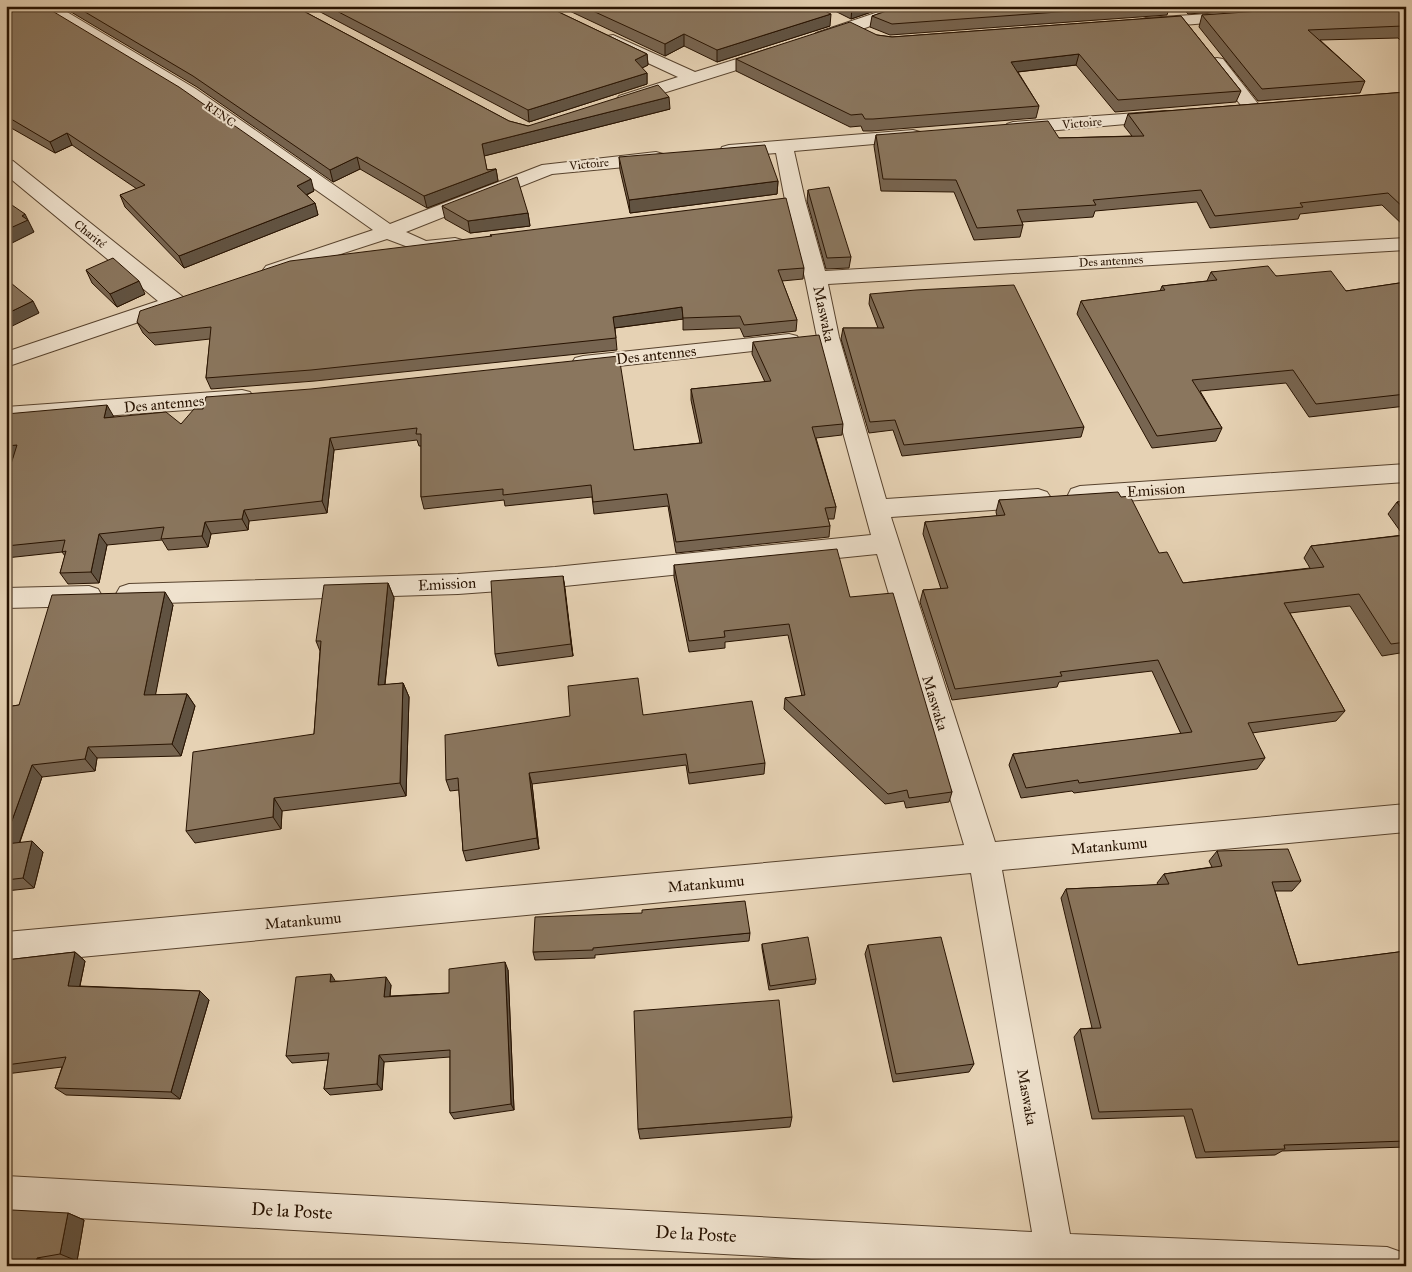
<svg xmlns="http://www.w3.org/2000/svg" width="1412" height="1272" viewBox="0 0 1412 1272" font-family="'IM FELL Great Primer',serif">
<style>
.lines{fill:none;stroke-linecap:round;stroke-linejoin:round}
.street-casing{stroke:#57422d;stroke-width:2}
.street{fill:#efe2ce;fill-rule:evenodd}
.wall{fill:#776551;stroke:#271200}
.shaded-wall{fill:#615342;stroke:#271200}
.building{fill:#8a765e;stroke:#271200}
.labels{text-anchor:middle;stroke-width:4;stroke-linejoin:round;paint-order:stroke}
.far-street-label{font-size:12px;fill:#271200;stroke:#efe2ce}
.street-label{font-size:15px;fill:#271200;stroke:#efe2ce}
.near-street-label{font-size:18px;fill:#271200;stroke:#efe2ce}
</style>
<rect width="100%" height="100%" fill="#e6d2b4"/>
<filter id="stains"><feTurbulence type="fractalNoise" baseFrequency=".004" numOctaves="4"/><feColorMatrix values="0 0 0 0 .2 0 0 0 0 .09 0 0 0 0 .02 0 0 0 .5 -.17"/></filter>
<radialGradient id="worn" r=".72"><stop offset=".6" stop-color="#630" stop-opacity="0"/><stop offset="1" stop-color="#630" stop-opacity=".3"/></radialGradient>
<g class="lines">
<g class="street-casing">
<g id="street">
<polygon points="37,6 57,6 196,89 390,224 542,165 656,152 663,154 665,158 663,162 656,164 552,174 406,232 426,241 455,238 462,240 465,244 462,248 424,253 387,239 273,276 266,274 263,270 266,266 373,230 184,97 39,9"/>
<polygon points="896,6 921,6 919,9 828,41 816,41 814,37 816,33"/>
<polygon points="1238,12 1244,14 1246,17 1244,20 1146,28 1140,26 1138,23 1140,20 1146,18"/>
<polygon points="613,35 695,72 772,48 778,49 780,53 778,57 625,105 619,104 616,100 619,96 678,77 607,44 605,40 607,36"/>
<polygon points="1217,58 1223,59 1259,105 1262,109 1259,113 1253,114 1247,113 1211,67 1208,63 1211,59"/>
<polygon points="1165,111 1171,112 1174,116 1171,120 1013,134 1007,132 1004,128 1007,124 1013,122"/>
<polygon points="913,130 920,132 922,136 920,140 794,151 805,200 825,271 1406,238 1406,250 828,284 839,337 886,499 1038,489 1047,492 1051,498 1047,504 1038,507 891,517 995,842 1406,804 1406,832 1002,870 1070,1234 1387,1247 1401,1252 1406,1266 937,1266 6,1214 6,1176 1032,1232 971,873 6,964 6,932 964,845 877,554 555,587 458,594 129,604 120,601 116,594 120,587 129,584 458,574 555,567 871,535 817,337 805,278 785,200 776,153 729,157 722,155 720,151 722,147 729,145"/>
<polygon points="6,159 13,161 183,297 186,302 183,307 6,367 6,352 158,301 6,175"/>
<polygon points="789,334 797,336 800,341 797,346 583,370 575,368 572,363 575,358 583,356"/>
<polygon points="242,390 250,392 254,398 250,404 242,406 6,423 6,407"/>
<polygon points="1406,464 1406,482 1080,504 1071,501 1068,495 1071,489 1080,486"/>
<polygon points="89,586 98,589 102,596 98,603 89,606 6,608 6,588"/>
</g>
</g>
<use href="#street" class="street"/>
</g>
<g class="wall">
<polygon points="6,6 314,191 307,195 315,203 318,215 184,268 125,207 120,195 137,189 72,145 55,153 6,125"/>
<polygon points="61,6 294,6 509,121 528,126 670,109 484,156 487,170 496,169 498,181 427,208 360,169 333,182 197,87"/>
<polygon points="309,6 546,6 647,54 648,65 642,68 647,73 647,84 529,122"/>
<polygon points="559,6 814,6 830,26 717,62 684,46 665,56"/>
<polygon points="825,6 889,6 851,19"/>
<polygon points="901,6 1170,6 1167,15 890,35 870,27 872,16"/>
<polygon points="1181,6 1293,6 1188,14"/>
<polygon points="1406,6 1406,40 1400,40 1398,38 1320,40 1365,81 1360,93 1258,101 1199,27 1202,15"/>
<polygon points="1181,16 1241,91 1236,102 1115,112 1076,65 1018,72 1039,106 1036,118 872,131 863,131 861,126 850,127 736,71 736,59 877,35 892,37"/>
<polygon points="1406,92 1406,228 1382,205 1300,214 1298,219 1210,228 1197,202 1095,211 1093,217 1022,222 1023,225 1020,237 974,240 954,192 881,191 874,146 876,135 1059,138 1132,136 1124,126 1128,114"/>
<polygon points="619,157 778,181 777,194 630,213 620,170"/>
<polygon points="808,190 851,257 849,268 826,269 807,201"/>
<polygon points="442,206 528,213 530,226 470,233 445,219"/>
<polygon points="490,235 804,268 803,279 782,281 797,320 796,331 744,337 740,328 683,330 683,319 615,328 617,350 315,381 211,389 206,378 210,339 155,345 143,333 137,322 491,236"/>
<polygon points="86,270 145,294 117,307 92,283"/>
<polygon points="1211,272 1276,276 1346,291 1406,282 1406,406 1309,417 1286,383 1200,391 1222,428 1216,441 1152,448 1077,314 1081,301 1160,291 1162,286 1207,281"/>
<polygon points="870,294 1084,427 1081,437 902,456 893,430 869,433 841,339 843,328 878,328 869,304"/>
<polygon points="753,342 843,424 842,435 816,438 836,507 834,519 828,519 830,526 829,537 676,553 668,506 594,514 592,497 505,506 504,500 424,509 421,497 421,446 419,446 417,440 334,450 327,513 249,521 248,530 211,534 208,547 168,550 162,540 107,545 99,583 68,584 60,573 65,556 62,552 6,558 6,480 13,458 114,417 181,424 203,409 206,397 634,450 700,443 691,400 691,389 765,382 752,354"/>
<polygon points="1121,497 1159,553 1183,583 1310,568 1304,558 1311,546 1403,535 1388,514 1397,502 1406,501 1406,652 1382,656 1350,606 1290,613 1345,711 1336,721 1252,733 1265,758 1257,769 1074,793 1072,791 1021,798 1009,765 1013,754 1181,734 1152,671 1059,682 1057,687 952,700 920,602 923,590 941,589 923,534 925,522 997,516 996,512 999,500"/>
<polygon points="674,565 850,597 952,792 949,802 906,808 904,801 885,804 784,709 785,698 802,696 788,635 725,642 725,648 689,652 674,577"/>
<polygon points="563,576 573,656 498,666 495,654"/>
<polygon points="388,583 394,598 385,685 403,683 409,697 406,796 282,811 281,829 195,843 186,831 314,734 320,651 316,641"/>
<polygon points="173,605 155,695 187,694 195,706 181,756 97,758 95,771 42,777 20,842 43,852 34,888 6,891 6,707 19,705"/>
<polygon points="643,715 765,763 764,774 689,784 686,765 532,784 539,849 466,861 463,851 459,790 450,791 446,780"/>
<polygon points="1217,851 1301,881 1292,891 1275,891 1298,965 1406,951 1406,1147 1282,1151 1275,1155 1196,1158 1184,1116 1092,1119 1074,1037 1080,1029 1092,1028 1061,898 1066,889 1158,885 1157,883 1164,874 1212,867 1209,861"/>
<polygon points="750,933 749,941 595,955 595,958 535,960 533,952"/>
<polygon points="762,944 816,979 815,984 769,990 762,948"/>
<polygon points="868,945 974,1064 969,1072 893,1082 865,954"/>
<polygon points="75,952 85,961 80,986 200,991 209,1000 180,1099 66,1095 55,1088 62,1067 6,1074 6,960"/>
<polygon points="508,970 514,1110 454,1119 450,1113 450,1057 384,1062 382,1090 330,1095 324,1089 328,1060 292,1063 286,1056 336,981 391,985 390,996 449,993"/>
<polygon points="792,1117 790,1127 640,1139 638,1129"/>
<polygon points="68,1213 84,1220 77,1261 55,1264 6,1266"/>
</g>
<g class="shaded-wall">
<polygon points="857,6 889,6 851,19 852,8"/>
<polygon points="831,14 830,26 717,62 717,50"/>
<polygon points="684,34 684,46 665,56 665,44"/>
<polygon points="647,54 648,65 636,71 635,60"/>
<polygon points="1079,54 1076,65 1008,73 1011,62"/>
<polygon points="647,73 647,84 529,122 528,110"/>
<polygon points="669,97 670,109 484,156 482,144"/>
<polygon points="67,133 72,145 55,153 50,142"/>
<polygon points="357,157 360,169 333,182 330,170"/>
<polygon points="496,169 498,181 427,208 424,196"/>
<polygon points="311,179 314,191 301,197 297,186"/>
<polygon points="778,181 777,194 630,213 629,200"/>
<polygon points="315,203 318,215 184,268 179,256"/>
<polygon points="528,213 530,226 470,233 468,221"/>
<polygon points="25,214 34,232 6,246 6,230 22,216"/>
<polygon points="139,281 145,294 117,307 110,294"/>
<polygon points="33,301 39,313 6,329 6,314"/>
<polygon points="682,307 683,319 614,328 613,317"/>
<polygon points="107,405 114,417 104,418"/>
<polygon points="330,438 334,450 327,513 322,501"/>
<polygon points="17,445 25,456 6,459 6,446"/>
<polygon points="244,510 249,521 248,530 242,519"/>
<polygon points="205,522 211,534 208,547 202,536"/>
<polygon points="99,534 107,545 99,583 91,572"/>
<polygon points="563,576 565,588 573,656 571,644"/>
<polygon points="388,583 394,598 383,700 378,685"/>
<polygon points="165,592 173,605 153,708 144,695"/>
<polygon points="403,683 409,697 406,796 400,783"/>
<polygon points="187,694 195,706 181,756 172,744"/>
<polygon points="88,747 97,758 95,771 85,759"/>
<polygon points="32,765 42,777 15,855 6,847 6,837"/>
<polygon points="529,773 532,784 539,849 537,838"/>
<polygon points="274,798 282,811 281,829 273,817"/>
<polygon points="32,841 43,852 34,888 23,878"/>
<polygon points="75,952 85,961 78,994 68,986"/>
<polygon points="505,962 508,970 514,1110 511,1104"/>
<polygon points="331,974 336,982 330,982"/>
<polygon points="386,977 391,985 389,1004 384,997"/>
<polygon points="200,991 209,1000 180,1099 171,1092"/>
<polygon points="379,1055 384,1062 382,1090 377,1084"/>
<polygon points="68,1213 84,1220 77,1261 60,1254"/>
<polygon points="37,1258 55,1264 54,1266 36,1266"/>
</g>
<g class="building">
<polygon points="6,6 44,6 179,87 311,179 297,186 315,203 179,256 120,195 145,185 67,133 50,142 6,116"/>
<polygon points="75,6 294,6 509,121 528,126 658,85 669,97 482,144 487,170 496,169 424,196 357,157 330,170 193,76"/>
<polygon points="327,6 546,6 647,54 635,60 647,73 528,110"/>
<polygon points="582,6 814,6 831,14 717,50 684,34 665,44"/>
<polygon points="901,6 1141,6 892,24 872,16"/>
<polygon points="1333,6 1406,6 1406,29 1403,26 1308,30 1365,81 1262,89 1202,15"/>
<polygon points="1181,16 1241,91 1118,100 1079,54 1011,62 1039,106 873,119 865,119 862,114 851,115 736,59 850,22 877,35 892,37"/>
<polygon points="1406,92 1406,210 1388,193 1300,203 1303,207 1215,216 1201,190 1093,200 1096,205 1017,210 1023,225 977,228 956,180 883,179 876,135 1048,121 1059,138 1144,136 1128,114"/>
<polygon points="765,145 778,181 629,200 619,157"/>
<polygon points="517,177 528,213 468,221 442,206"/>
<polygon points="829,187 851,257 827,258 808,190"/>
<polygon points="786,198 804,268 778,270 797,320 744,325 740,316 683,318 682,307 613,317 616,338 311,370 206,378 211,327 149,333 137,322 140,311 290,261 492,236 490,235"/>
<polygon points="6,201 25,214 22,216 28,220 6,230"/>
<polygon points="113,258 139,281 110,294 86,270"/>
<polygon points="1268,266 1276,276 1331,271 1346,291 1406,282 1406,394 1316,404 1293,370 1192,380 1222,428 1157,436 1081,301 1165,290 1162,286 1217,280 1211,272"/>
<polygon points="6,279 33,301 6,314"/>
<polygon points="1014,285 1084,427 904,445 895,420 870,422 843,328 884,328 870,294 916,290"/>
<polygon points="819,335 843,424 812,427 836,507 825,508 830,526 676,542 667,494 593,502 591,485 503,495 503,489 421,497 421,434 416,434 417,428 330,438 322,501 244,510 242,519 205,522 202,536 161,539 164,527 99,534 91,572 60,573 66,551 62,552 65,540 6,546 6,480 17,445 6,446 6,414 107,405 104,418 166,412 181,424 194,409 203,409 206,397 311,389 619,356 634,450 702,443 691,389 771,381 753,342"/>
<polygon points="1118,492 1121,497 1130,496 1159,553 1167,552 1183,583 1324,567 1311,546 1406,535 1406,642 1391,644 1359,594 1284,603 1345,711 1248,723 1265,758 1079,783 1078,780 1026,788 1013,754 1192,732 1158,660 1060,672 1062,676 955,689 923,590 948,588 925,522 1005,515 999,500"/>
<polygon points="1406,501 1406,515 1397,502"/>
<polygon points="837,549 850,597 893,593 952,792 909,798 907,790 888,794 785,698 805,695 789,624 724,631 725,637 689,641 674,565"/>
<polygon points="563,576 571,644 495,654 491,581"/>
<polygon points="388,583 378,685 403,683 400,783 274,798 273,817 186,831 193,752 314,734 321,641 316,641 324,585"/>
<polygon points="165,592 144,695 187,694 172,744 88,747 85,759 32,765 6,837 6,707 19,705 52,595"/>
<polygon points="638,678 643,715 752,701 765,763 689,773 686,754 529,773 537,838 463,851 458,778 446,780 445,735 570,716 568,686"/>
<polygon points="32,841 23,878 6,880 6,844"/>
<polygon points="1288,849 1301,881 1272,882 1298,965 1406,951 1406,1141 1284,1145 1285,1149 1205,1152 1192,1109 1099,1112 1080,1029 1101,1028 1066,889 1169,884 1164,874 1222,866 1217,851"/>
<polygon points="745,901 750,933 593,948 593,950 533,952 535,917 642,913 642,910"/>
<polygon points="808,937 816,979 770,986 762,944"/>
<polygon points="941,937 974,1064 896,1074 868,945"/>
<polygon points="75,952 68,986 200,991 171,1092 55,1088 66,1057 6,1065 6,960"/>
<polygon points="505,962 511,1104 450,1113 450,1050 379,1055 377,1084 324,1089 329,1053 286,1056 296,977 331,974 330,982 386,977 384,997 449,993 449,969"/>
<polygon points="779,1000 792,1117 638,1129 634,1011"/>
<polygon points="12,1210 68,1213 60,1254 37,1258 36,1266 6,1266 6,1234"/>
</g>
<g class="labels">
<g class="far-street-label">
<text transform="translate(220 114) rotate(35)" y="4">RTNC</text>
<text transform="translate(1082 123) rotate(-5)" y="4">Victoire</text>
<text transform="translate(589 164) rotate(-6)" y="4">Victoire</text>
<text transform="translate(90 234) rotate(39)" y="4">Charité</text>
<text transform="translate(1111 261) rotate(-3)" y="4">Des antennes</text>
</g>
<g class="street-label">
<text transform="translate(824 314) rotate(78)" y="5">Maswaka</text>
<text transform="translate(656 355) rotate(-6)" y="5">Des antennes</text>
<text transform="translate(164 404) rotate(-5)" y="5">Des antennes</text>
<text transform="translate(1156 490) rotate(-4)" y="5">Emission</text>
<text transform="translate(447 584) rotate(-3)" y="5">Emission</text>
<text transform="translate(935 703) rotate(73)" y="5">Maswaka</text>
<text transform="translate(1109 846) rotate(-5)" y="5">Matankumu</text>
<text transform="translate(706 884) rotate(-5)" y="5">Matankumu</text>
<text transform="translate(303 921) rotate(-5)" y="5">Matankumu</text>
<text transform="translate(1027 1097) rotate(80)" y="5">Maswaka</text>
</g>
<g class="near-street-label">
<text transform="translate(292 1211) rotate(3)" y="6">De la Poste</text>
<text transform="translate(696 1234) rotate(3)" y="6">De la Poste</text>
</g>
</g>
<rect width="1412" height="1272" fill="none" stroke="#e6d2b4" stroke-width="25"/>
<rect x="8" y="8" width="1397" height="1257" fill="none" stroke="#271200" stroke-width="2.5"/>
<rect x="12" y="12" width="1387" height="1247" fill="none" stroke="#271200"/>
<rect width="100%" height="100%" filter="url(#stains)"/>
<rect width="100%" height="100%" fill="url(#worn)"/>
</svg>
